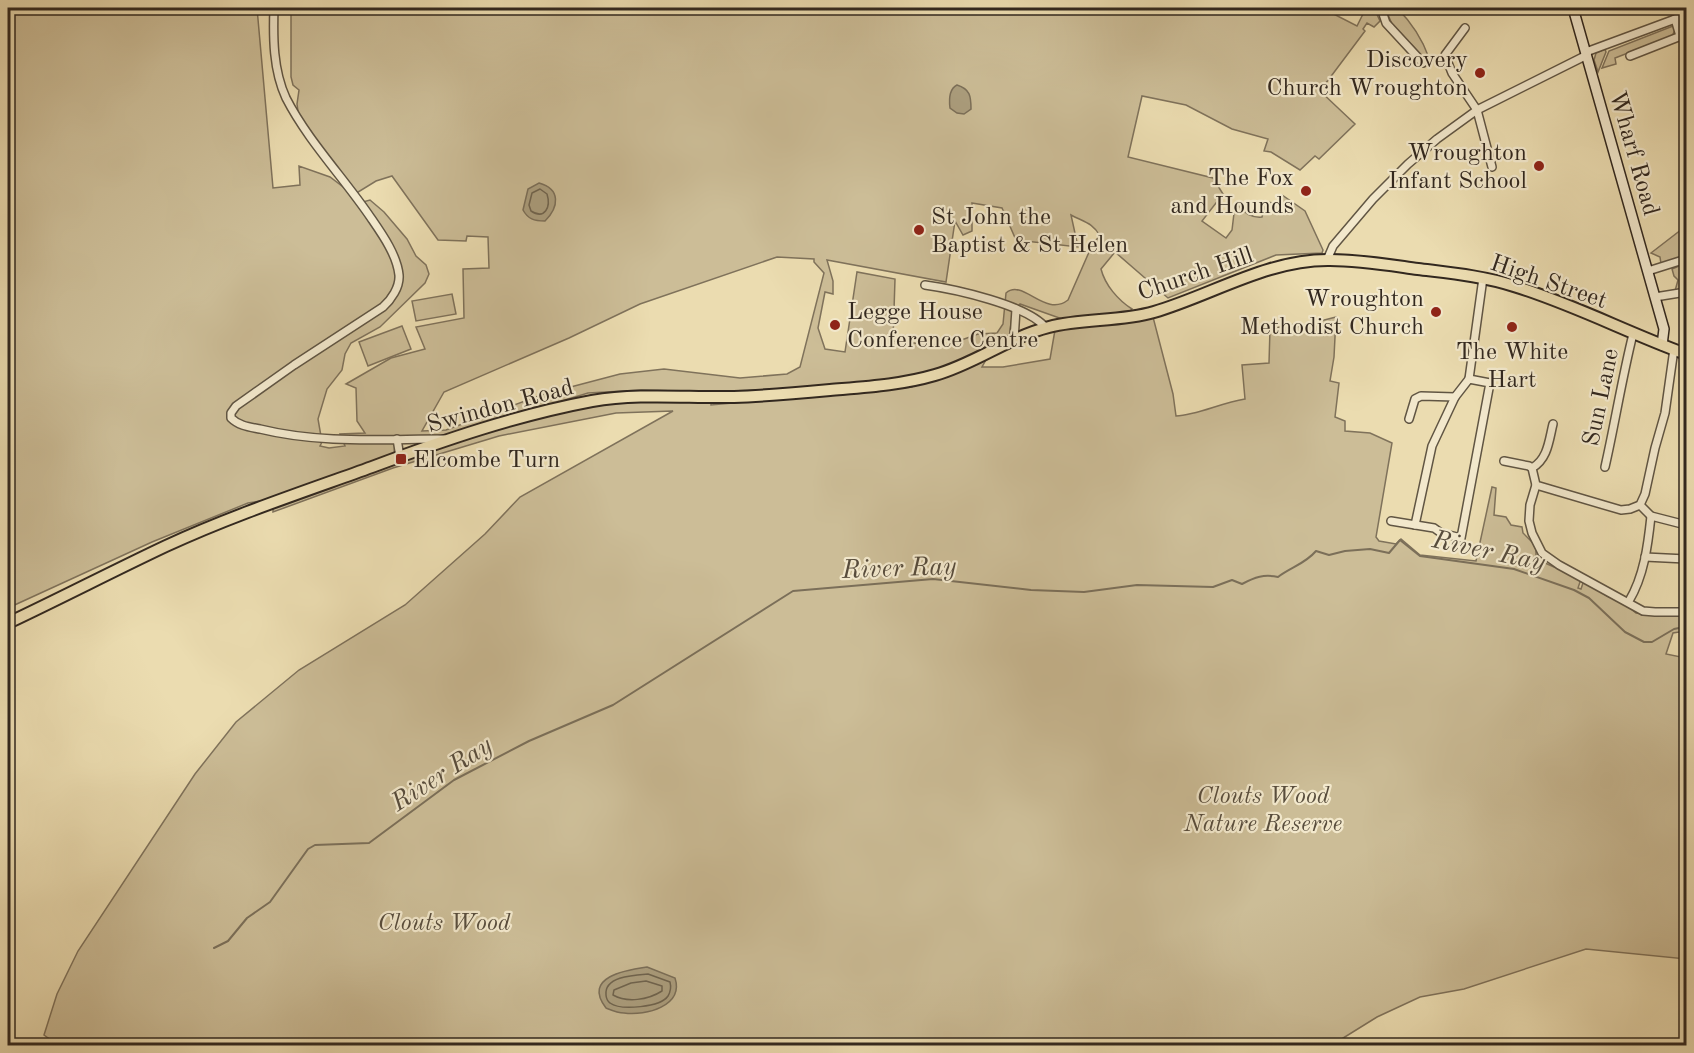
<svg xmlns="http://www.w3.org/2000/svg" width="1694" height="1053" viewBox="0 0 1694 1053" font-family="'Old Standard TT',serif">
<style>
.green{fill:#ccbd97;stroke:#7f725b;stroke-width:1.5;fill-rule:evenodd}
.water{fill:#ac9f7f;stroke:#7b6f59;stroke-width:1.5}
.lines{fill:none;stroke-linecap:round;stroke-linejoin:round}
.shore{stroke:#6f644f;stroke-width:1.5}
.stream{stroke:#7b6f59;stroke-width:2}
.minor-casing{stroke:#605543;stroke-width:10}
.secondary-casing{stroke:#32281f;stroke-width:12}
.primary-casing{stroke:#32281f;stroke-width:14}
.minor{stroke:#f2e8cc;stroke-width:7}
.secondary{stroke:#f2e8cc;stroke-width:9}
.primary{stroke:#ebdcb0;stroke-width:10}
.poi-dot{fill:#8f2418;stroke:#f2e8cc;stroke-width:2}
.labels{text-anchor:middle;stroke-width:4.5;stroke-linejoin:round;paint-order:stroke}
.poi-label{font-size:24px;fill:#32281f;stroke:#f2e8cc;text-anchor:end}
.street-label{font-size:24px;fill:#32281f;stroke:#f2e8cc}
.park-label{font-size:24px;font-style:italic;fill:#584d3d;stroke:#f2e8cc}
.water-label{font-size:26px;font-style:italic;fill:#574c3c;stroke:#f2e8cc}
</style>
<rect width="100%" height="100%" fill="#ebdcb0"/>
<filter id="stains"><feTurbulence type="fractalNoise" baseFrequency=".00333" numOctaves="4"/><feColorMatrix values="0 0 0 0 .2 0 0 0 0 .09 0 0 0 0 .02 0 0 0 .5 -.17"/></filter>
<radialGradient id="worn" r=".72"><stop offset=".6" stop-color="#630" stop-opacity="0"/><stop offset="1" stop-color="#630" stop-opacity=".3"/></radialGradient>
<g class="green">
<path d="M8,8H257L273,188L300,185L299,166L330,177L363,202L370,200L384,212L407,239L416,256L426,265L429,274L425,283L380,327L351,343L345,354L342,370L327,389L318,419L322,442L320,446L329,448L345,446L340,434L365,433L357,421L356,388L346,384L391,358L425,349L416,327L464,318L463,269L489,268L488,237L467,236L466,241L438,240L392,176L376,181L355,194L299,119L297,104L299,90L293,85L291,77V8H1322L1357,26L1366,8H1374L1380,21L1374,27L1367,23L1363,29L1365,31L1320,91L1355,124L1319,159L1315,156L1300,170L1271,152L1264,151L1268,139L1232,129L1186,105L1142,96L1128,157L1213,178L1223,194L1202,221L1226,238L1232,230L1235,205H1238C1244,213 1252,218 1262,217L1265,205L1269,202L1275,204L1282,195L1305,211L1323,250L1322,253L1276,255L1168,298L1115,252L1101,269C1105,285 1118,300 1132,309L1128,313L1065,320L1020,304L1012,316L1009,338L987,358L982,367H1003L1050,359L1055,330L1153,317L1173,394L1176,416C1198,415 1220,403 1245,399L1242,365L1269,363L1270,329L1295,324L1297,327L1336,317L1334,357L1330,381L1339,383L1335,417L1345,421V431L1370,433L1392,443L1376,537L1379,541L1396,544L1401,539L1420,555L1476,561L1492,487L1496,488L1494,515L1506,517L1511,525L1522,527L1523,533L1536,546V559L1581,579L1578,588L1581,589L1584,580L1607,596L1624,603L1636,613L1654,615H1686V634L1679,632L1673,633L1666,654L1686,658V959L1586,949L1464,989L1420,997L1377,1017L1332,1045H58L44,1035L57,994L78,951L195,774L236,722L299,670L405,605L485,534L520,497L673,411L616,413L499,436L393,468L273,512V507C333,484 393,462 454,442C499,427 545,413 592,406C631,401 671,401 711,402V405L912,387L913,376L833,386L712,392L642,390L588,393L428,442L395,443L394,455L273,499L248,503L152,542L8,608ZM972,203L1002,208L1016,240L1078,247L1071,215C1084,222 1093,223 1100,236L1093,243L1068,300C1045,318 1023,278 1006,293L1003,324L997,333L978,334L945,346L893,341L895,279L857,272L845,352L825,349L818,328L825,292L833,294V281L827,260L946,282L955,221L963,235L972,231ZM777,257L814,259V262L824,273L800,367L787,374L740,378L664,369L620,374L544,394L446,430L422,431L444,392L569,338L640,304Z"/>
<path d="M1385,8H1397C1412,23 1422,38 1429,58L1425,59L1392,24Z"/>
<polygon points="1673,26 1675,30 1672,36 1615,58 1616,64 1602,68 1609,51"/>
<polygon points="1605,49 1606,52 1598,72 1594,60 1596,53"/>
<polygon points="1686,226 1686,256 1661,264 1660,257 1651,253"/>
<polygon points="1686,263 1686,290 1675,291 1678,280 1674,276 1672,269"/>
<polygon points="452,294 456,314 416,321 412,301"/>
<polygon points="402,326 411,349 368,366 359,342"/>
</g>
<g class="water">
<path d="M957,85C970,89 971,96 971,109L964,114L957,113L950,108C949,100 949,89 957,85Z"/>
<path d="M539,183C561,189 559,207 545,221C534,221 528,219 523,210L528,189Z"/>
<path d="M647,967L675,978C684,1006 646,1016 624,1013C618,1013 611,1010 606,1008C582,977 626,970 647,967Z"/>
</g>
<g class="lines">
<g class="shore">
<path d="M540,189L547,194C551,207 545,220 531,211L529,205L532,193Z"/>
<path d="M648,974L670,982C671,986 671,991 668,996C661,1007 621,1011 610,1003C608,1002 606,998 606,995C604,976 635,975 648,974Z"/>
<path d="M646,981L662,986V991C648,1000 627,1003 613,995L614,990L631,983Z"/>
</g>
<path class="stream" d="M214,948L228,941L247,918L270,902L308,849L315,845L369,843L454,780L529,741L613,705L793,591L933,579L1031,590L1084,592L1137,585L1213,587L1232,580L1242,584C1255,577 1264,574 1278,577C1291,567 1305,564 1316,551L1329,555L1345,551L1370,549L1389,553L1400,540L1420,556L1514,569L1574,590L1589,598L1625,632L1644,642H1652L1674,629L1679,628L1686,632"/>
<g class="minor-casing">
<g id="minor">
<path d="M274,8C273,37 273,70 286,98C308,141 344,178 371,218C382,234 397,255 399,275C400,287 391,300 383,307L294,365L236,406L231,413V418C239,426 250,427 260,429C321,444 382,439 444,439"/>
<polyline points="1381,8 1386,23 1423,63"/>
<polyline points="1675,19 1680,36"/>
<polyline points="1465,28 1445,55 1452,73 1477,110 1492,167"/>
<polyline points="1586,52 1686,15"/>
<polyline points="1630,56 1686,34"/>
<polyline points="1327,260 1333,246 1373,199 1408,164 1437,139 1477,110 1587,55"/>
<polyline points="1648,271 1686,259"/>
<path d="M925,285C954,289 1028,305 1046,328"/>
<polyline points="1655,297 1686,292"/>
<polyline points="1014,340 1016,309"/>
<polyline points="1469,379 1483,278"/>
<polyline points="397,439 400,457"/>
<polyline points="1504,461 1529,466 1532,468 1536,485 1621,510 1630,509 1640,505 1645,494 1655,448 1665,413 1674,349"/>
<path d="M1605,467C1615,423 1622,378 1633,334"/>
<path d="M1532,468C1548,459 1549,440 1553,424"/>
<polyline points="1536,485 1530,505 1529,521 1532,533 1542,553 1559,565 1643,611 1655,612 1686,612"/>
<polyline points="1640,505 1651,516 1686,525"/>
<polyline points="1391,521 1434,528 1441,533 1461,538 1490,383 1469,379 1455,397 1421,396 1415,399 1409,419"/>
<polyline points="1415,525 1432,446 1455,397"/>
<polyline points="1645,557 1686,559"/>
<path d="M1629,601C1644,576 1648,545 1651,516"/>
</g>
</g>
<g class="secondary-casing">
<polyline id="secondary" points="1573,8 1664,329 1662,345"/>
</g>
<g class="primary-casing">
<path id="primary" d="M8,623C61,598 113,571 166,546C233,515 303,492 372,467C444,440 517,415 592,401C639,393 687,398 734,397C766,396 798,393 830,390C865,387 901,385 935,375C975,364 1009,337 1049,327C1083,318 1120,322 1154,312C1212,295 1268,259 1330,260C1360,260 1389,265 1418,269C1450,273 1483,276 1514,286C1573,304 1628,333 1686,354"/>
</g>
<use href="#minor" class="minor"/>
<use href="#secondary" class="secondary"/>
<use href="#primary" class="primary"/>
</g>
<g class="poi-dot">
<circle cx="1480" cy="73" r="6"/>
<circle cx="1539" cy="166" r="6"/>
<circle cx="1306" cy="191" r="6"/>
<circle cx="919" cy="230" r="6"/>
<circle cx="1436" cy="312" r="6"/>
<circle cx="835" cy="325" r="6"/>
<circle cx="1512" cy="327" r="6"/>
<rect x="395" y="453" width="12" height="12" rx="3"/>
</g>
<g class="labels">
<g class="poi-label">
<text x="1468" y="67">Discovery<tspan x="1468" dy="28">Church Wroughton</tspan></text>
<text x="1527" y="160">Wroughton<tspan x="1527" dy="28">Infant School</tspan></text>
<text x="1294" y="185">The Fox<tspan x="1294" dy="28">and Hounds</tspan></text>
<text x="931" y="224" text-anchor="start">St John the<tspan x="931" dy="28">Baptist &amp; St Helen</tspan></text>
<text x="1424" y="306">Wroughton<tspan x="1424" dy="28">Methodist Church</tspan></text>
<text x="847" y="319" text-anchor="start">Legge House<tspan x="847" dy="28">Conference Centre</tspan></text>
<text x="1512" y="359" text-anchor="middle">The White<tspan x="1512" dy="28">Hart</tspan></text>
<text x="413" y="467" text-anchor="start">Elcombe Turn</text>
</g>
<g class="street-label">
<text transform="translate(1635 153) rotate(74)" y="8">Wharf Road</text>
<text transform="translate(1195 273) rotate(-19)" y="8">Church Hill</text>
<text transform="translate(1549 281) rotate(19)" y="8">High Street</text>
<text transform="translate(1600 397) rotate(-78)" y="8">Sun Lane</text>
<text transform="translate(500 405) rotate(-15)" y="8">Swindon Road</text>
</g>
<g class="park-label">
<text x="1263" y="803">Clouts Wood<tspan x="1263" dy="28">Nature Reserve</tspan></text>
<text x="444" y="930">Clouts Wood</text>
</g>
<g class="water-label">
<text transform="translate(1489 550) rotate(12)" y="9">River Ray</text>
<text transform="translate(899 567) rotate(-2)" y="9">River Ray</text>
<text transform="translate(441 773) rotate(-33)" y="9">River Ray</text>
</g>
</g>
<rect width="1694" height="1053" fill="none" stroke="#ebdcb0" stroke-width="30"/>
<rect x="9" y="9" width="1676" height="1035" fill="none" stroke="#32281f" stroke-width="3"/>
<rect x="15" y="15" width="1664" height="1023" fill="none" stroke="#32281f" stroke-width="1.5"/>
<rect width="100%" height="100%" filter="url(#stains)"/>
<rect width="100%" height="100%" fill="url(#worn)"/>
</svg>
